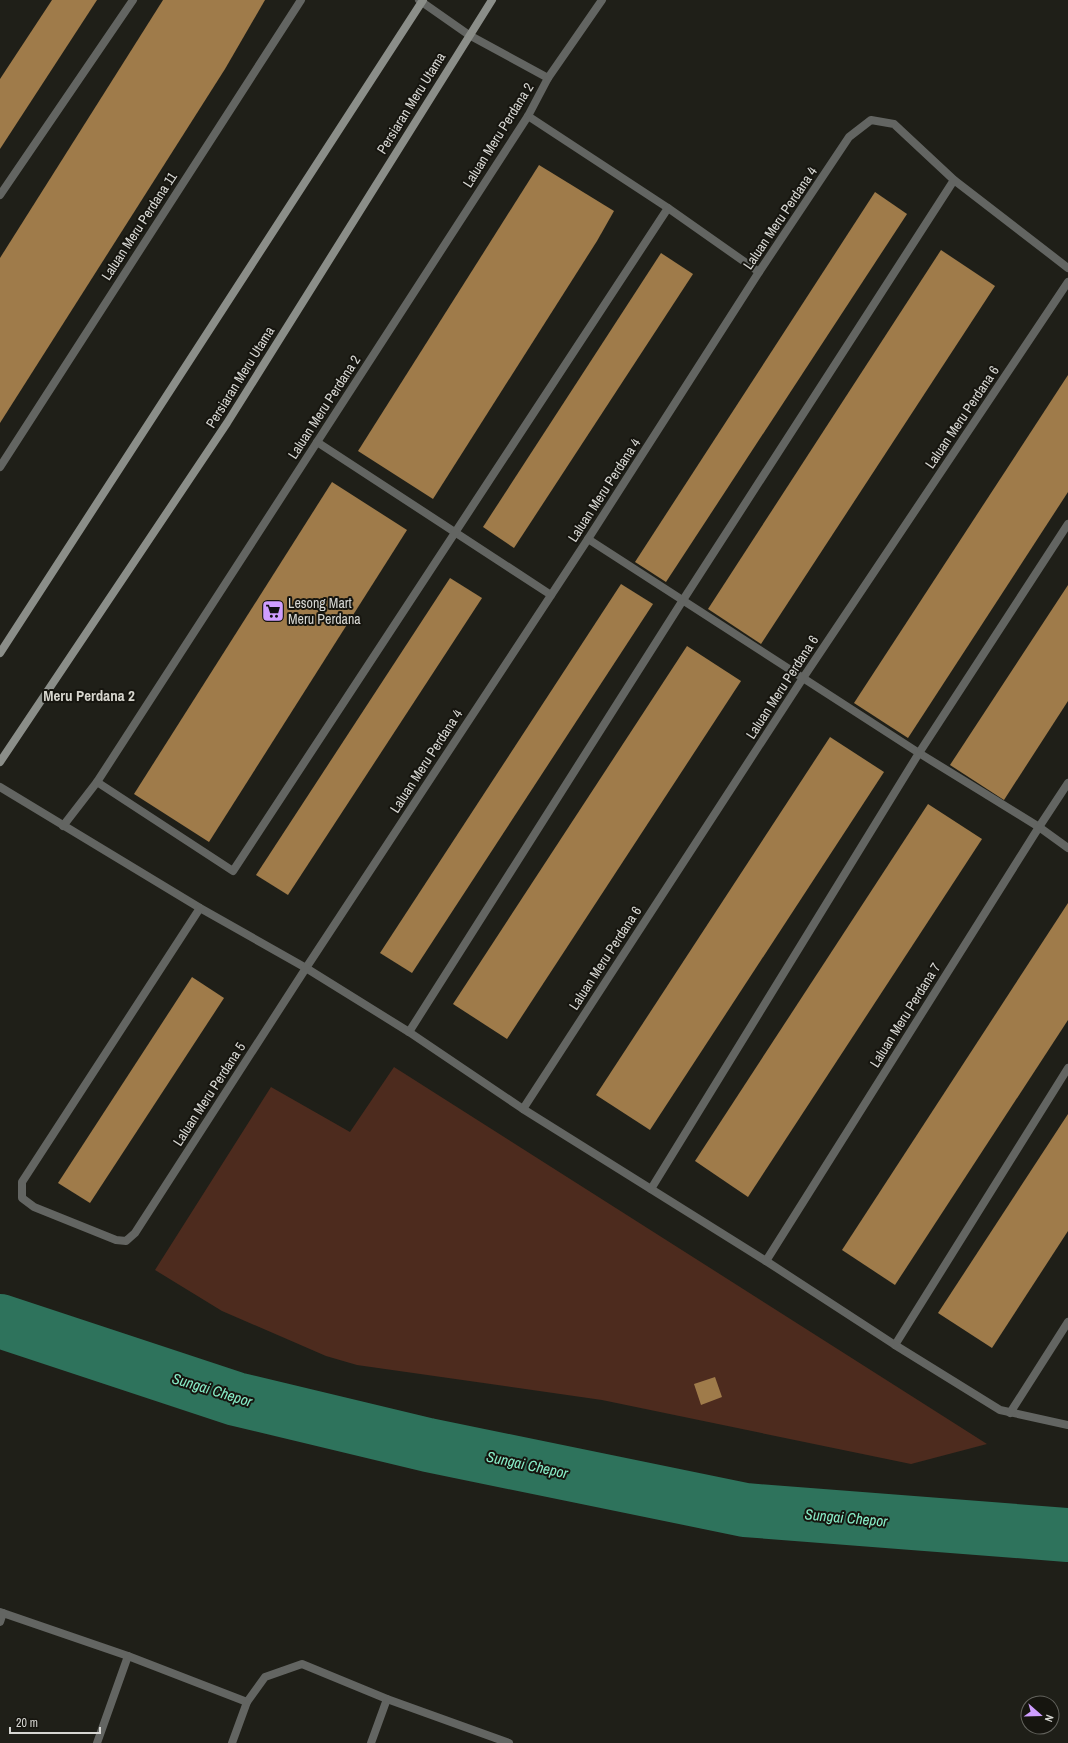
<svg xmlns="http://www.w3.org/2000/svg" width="1068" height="1743" viewBox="0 0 1068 1743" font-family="'Archivo Narrow',sans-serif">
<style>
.green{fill:#4d2b1e}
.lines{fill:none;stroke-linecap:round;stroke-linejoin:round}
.river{stroke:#2e735c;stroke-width:54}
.building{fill:#9f7b4a}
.lane{stroke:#636562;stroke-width:8}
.street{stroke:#636562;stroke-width:8}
.secondary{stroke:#8b8e89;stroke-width:8}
.labels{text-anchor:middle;stroke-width:4;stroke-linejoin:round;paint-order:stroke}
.street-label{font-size:14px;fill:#d7d7d3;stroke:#16150f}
.poi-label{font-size:14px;fill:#d7d7d3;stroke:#16150f;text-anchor:start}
.neighbourhood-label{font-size:15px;font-weight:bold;fill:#d7d6ce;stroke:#16150f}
.water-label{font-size:15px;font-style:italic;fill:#88edc8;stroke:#16150f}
</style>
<rect width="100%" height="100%" fill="#1f1f18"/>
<polygon class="green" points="394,1067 987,1444 911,1464 602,1400 357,1365 326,1356 222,1311 155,1270 271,1087 350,1132"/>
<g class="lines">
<polyline class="river" points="0,1321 236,1399 428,1445 745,1510 1068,1535"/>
</g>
<g class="building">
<polygon points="52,0 97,0 0,149 0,79"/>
<polygon points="163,0 265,0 225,69 0,423 0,258"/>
<polygon points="539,165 614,211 597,241 433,499 358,451"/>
<polygon points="875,192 907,214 666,582 635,562"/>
<polygon points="941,250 995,286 761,644 708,609"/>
<polygon points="661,253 693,274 514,548 483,527"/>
<polygon points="1068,375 1068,492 908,738 854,703"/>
<polygon points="332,482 407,530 209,842 134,794"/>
<polygon points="450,578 482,598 288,895 256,875"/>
<polygon points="621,584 653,604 412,973 380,953"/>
<polygon points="1068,585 1068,701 1004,800 950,765"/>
<polygon points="687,646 741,681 507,1039 453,1004"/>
<polygon points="830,737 884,772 650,1130 596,1095"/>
<polygon points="928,804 982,839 748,1197 695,1161"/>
<polygon points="1068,903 1068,1020 895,1285 842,1250"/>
<polygon points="192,977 224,998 90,1203 58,1183"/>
<polygon points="1068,1114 1068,1231 992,1348 938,1313"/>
<polygon points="715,1377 722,1397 701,1405 694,1384"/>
</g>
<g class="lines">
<g class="lane">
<polyline points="0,195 133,0"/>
<polyline points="317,442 551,595"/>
<polyline points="588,539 919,753 1039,827 1068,848"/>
<polyline points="97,782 233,871 668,208 528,116"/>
<polyline points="409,1032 683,600 954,180"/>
<polyline points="651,1189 919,753 1068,524"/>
<polyline points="895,1345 1068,1068"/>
<polyline points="97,1743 128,1656"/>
<polyline points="371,1743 387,1699"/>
</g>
<g class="street">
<polyline points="419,0 469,35 548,78"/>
<polyline points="668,208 759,272"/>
<polyline points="0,467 301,0"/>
<polyline points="0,787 200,908 306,968 409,1032 523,1109 766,1261 895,1345 1000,1410 1068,1425"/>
<polyline points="63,826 97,782 528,116 548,78 602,0"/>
<polyline points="200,908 22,1182 22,1198 34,1207 116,1240 126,1241 135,1233 306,968 588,539 759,272 849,137 871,120 894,124 954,180 1068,268"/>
<polyline points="523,1109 803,678 1068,282"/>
<polyline points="766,1261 1039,827 1068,783"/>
<polyline points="1010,1413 1068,1322"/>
<polyline points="0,1612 128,1656 247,1702"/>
<polyline points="0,1622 3,1613"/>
<polyline points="232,1743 247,1702 265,1677 302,1664 387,1699 509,1743"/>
</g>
<g class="secondary">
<polyline points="0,653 423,0"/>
<polyline points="0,762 227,423 492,0"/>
</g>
</g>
<defs>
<g id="supermarket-square" transform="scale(1.15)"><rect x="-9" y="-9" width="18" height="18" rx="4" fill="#cf9eff" stroke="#16150f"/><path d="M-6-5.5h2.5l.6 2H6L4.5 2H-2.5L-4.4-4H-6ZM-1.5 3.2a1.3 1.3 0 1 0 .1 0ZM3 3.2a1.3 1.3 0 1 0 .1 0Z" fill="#111"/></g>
</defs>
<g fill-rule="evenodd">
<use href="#supermarket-square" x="273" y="611"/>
</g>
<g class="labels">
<g class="street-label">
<text transform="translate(411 103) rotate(-58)" y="5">Persiaran Meru Utama</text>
<text transform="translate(498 135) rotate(-58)" y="5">Laluan Meru Perdana 2</text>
<text transform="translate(780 218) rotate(-56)" y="5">Laluan Meru Perdana 4</text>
<text transform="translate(139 226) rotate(-57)" y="5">Laluan Meru Perdana 11</text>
<text transform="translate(240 377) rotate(-58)" y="5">Persiaran Meru Utama</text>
<text transform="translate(324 407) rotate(-57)" y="5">Laluan Meru Perdana 2</text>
<text transform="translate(962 417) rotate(-56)" y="5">Laluan Meru Perdana 6</text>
<text transform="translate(604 490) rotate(-57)" y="5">Laluan Meru Perdana 4</text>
<text transform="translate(782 687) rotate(-57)" y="5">Laluan Meru Perdana 6</text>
<text transform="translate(426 761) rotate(-57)" y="5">Laluan Meru Perdana 4</text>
<text transform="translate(605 958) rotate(-57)" y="5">Laluan Meru Perdana 6</text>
<text transform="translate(905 1015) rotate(-58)" y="5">Laluan Meru Perdana 7</text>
<text transform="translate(209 1094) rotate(-57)" y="5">Laluan Meru Perdana 5</text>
</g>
<g class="poi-label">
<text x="288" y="608">Lesong Mart<tspan x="288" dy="16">Meru Perdana</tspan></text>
</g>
<g class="neighbourhood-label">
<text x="89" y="701">Meru Perdana 2</text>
</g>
<g class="water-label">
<text transform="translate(212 1390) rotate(17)" y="5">Sungai Chepor</text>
<text transform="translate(527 1465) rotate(12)" y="5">Sungai Chepor</text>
<text transform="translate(846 1518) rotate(5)" y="5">Sungai Chepor</text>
</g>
</g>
<g transform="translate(1040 1715) rotate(110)"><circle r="19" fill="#16150f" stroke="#63635d"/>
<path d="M0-3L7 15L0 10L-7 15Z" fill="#cf9eff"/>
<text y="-6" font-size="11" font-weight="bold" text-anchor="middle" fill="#d7d7d3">N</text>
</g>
<path d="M10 1727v6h90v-6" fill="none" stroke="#d7d7d3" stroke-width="2"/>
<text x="16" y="1727" font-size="12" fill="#d7d7d3" stroke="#16150f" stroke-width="3" paint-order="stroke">20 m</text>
</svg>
